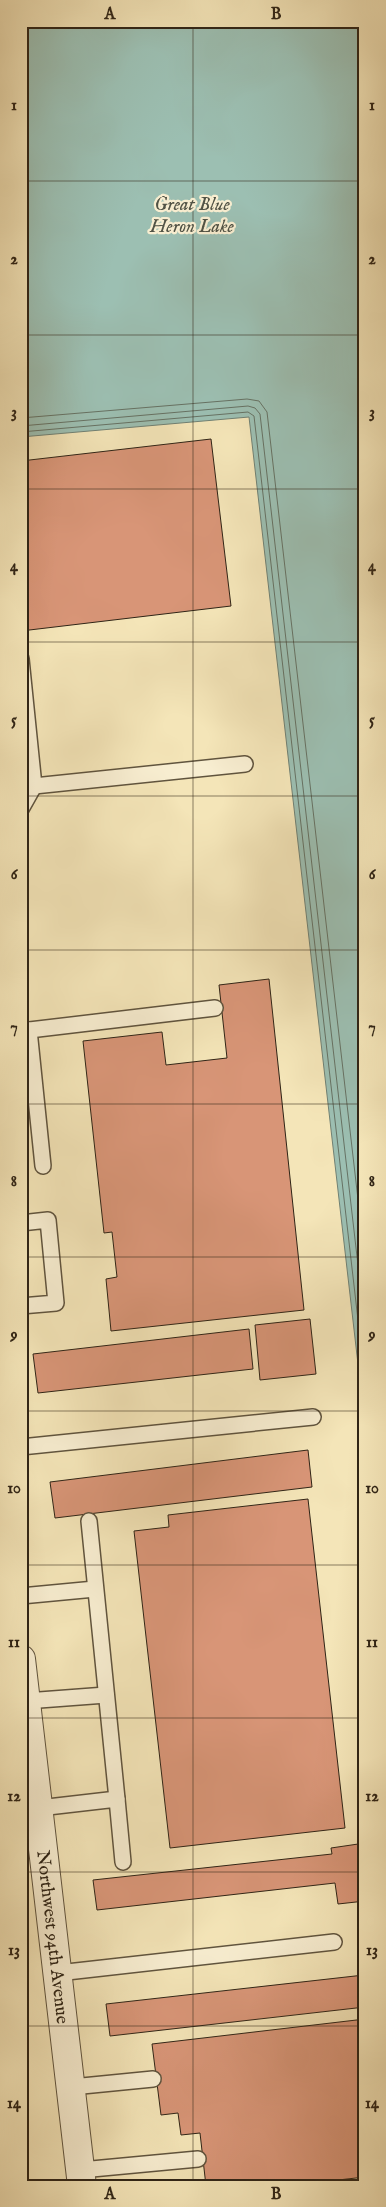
<svg xmlns="http://www.w3.org/2000/svg" width="386" height="2207" viewBox="0 0 386 2207" font-family="'IM FELL English',serif">
<style>
.water{fill:#9cbfb2;stroke:#708174}
.lines{fill:none;stroke-linecap:round;stroke-linejoin:round}
.shore{stroke:#667264;stroke-width:1}
.building{fill:#d89577;stroke:#2f2416}
.lane-casing{stroke:#60543e;stroke-width:18}
.street-casing{stroke:#60543e;stroke-width:30}
.lane{stroke:#f8eed1;stroke-width:15}
.street{stroke:#f8eed1;stroke-width:28}
.grid{fill:none;stroke:#2f2416;stroke-width:1;stroke-opacity:0.55}
.labels{text-anchor:middle;stroke-width:4.5;stroke-linejoin:round;paint-order:stroke}
.street-label{font-size:18px;fill:#2f2416;stroke:#f8eed1}
.water-label{font-size:19px;font-style:italic;fill:#505245;stroke:#f8eed1}
.neatline{fill:none;stroke:#2f2416;stroke-width:2}
.grid-label{font-size:16px;text-anchor:middle;font-weight:bold;fill:#2f2416}
</style>
<rect width="100%" height="100%" fill="#f4e5b8"/>
<filter id="stains"><feTurbulence type="fractalNoise" baseFrequency=".004" numOctaves="4"/><feColorMatrix values="0 0 0 0 .2 0 0 0 0 .09 0 0 0 0 .02 0 0 0 .5 -.17"/></filter>
<radialGradient id="worn" r=".72"><stop offset=".6" stop-color="#630" stop-opacity="0"/><stop offset="1" stop-color="#630" stop-opacity=".3"/></radialGradient>
<polygon class="water" points="21,21 365,21 365,1425 249,417 21,437"/>
<g class="lines">
<g class="shore">
<polyline points="21,418 247,399 259,401 267,412 365,1260"/>
<polyline points="21,426 248,406 255,408 260,414 365,1326"/>
<polyline points="21,432 248,412 254,416 365,1381"/>
</g>
</g>
<g class="building">
<polygon points="211,439 231,606 21,631 21,461"/>
<polygon points="269,979 304,1310 111,1331 106,1279 117,1277 112,1232 104,1233 83,1041 162,1032 166,1065 227,1058 219,985"/>
<polygon points="310,1319 316,1374 260,1380 255,1325"/>
<polygon points="249,1329 253,1369 38,1393 33,1354"/>
<polygon points="308,1450 312,1487 55,1518 50,1482"/>
<polygon points="308,1499 345,1828 170,1848 134,1531 169,1527 168,1515"/>
<polygon points="365,1843 365,1901 338,1904 335,1883 97,1910 93,1880 332,1854 331,1848"/>
<polygon points="364,1975 365,2007 110,2036 106,2004"/>
<polygon points="365,2019 365,2177 284,2186 206,2186 200,2133 181,2135 178,2113 161,2115 152,2044"/>
</g>
<g class="lines">
<g class="lane-casing">
<g id="lane">
<polyline points="21,659 34,786 21,809"/>
<polyline points="34,786 245,764"/>
<polyline points="29,1030 43,1166"/>
<polyline points="21,1031 215,1008"/>
<polyline points="21,1223 48,1220 56,1303 21,1306"/>
<polyline points="21,1447 313,1417"/>
<polyline points="89,1521 117,1799"/>
<polyline points="21,1596 95,1589"/>
<polyline points="26,1701 106,1695"/>
<polyline points="39,1808 117,1799 123,1862"/>
<polyline points="58,1973 334,1942"/>
<polyline points="72,2087 153,2079"/>
<polyline points="81,2170 198,2159"/>
</g>
</g>
<g class="street-casing">
<g id="street">
<path id="s1" d="M21,1659L82,2186"/>
</g>
</g>
<use href="#lane" class="lane"/>
<use href="#street" class="street"/>
</g>
<path class="grid" d="M193,21V2186M21,181H365M21,335H365M21,489H365M21,642H365M21,796H365M21,950H365M21,1104H365M21,1257H365M21,1411H365M21,1565H365M21,1718H365M21,1872H365M21,2026H365"/>
<g class="labels">
<g class="street-label">
<text dy="6" stroke="none"><textPath href="#s1" startOffset="280">Northwest 94th Avenue</textPath></text>
</g>
<g class="water-label">
<text x="192" y="210">Great Blue<tspan x="192" dy="22">Heron Lake</tspan></text>
</g>
</g>
<rect width="386" height="2207" fill="none" stroke="#f4e5b8" stroke-width="55"/>
<rect x="28" y="28" width="330" height="2152" class="neatline"/>
<g class="grid-label">
<text x="110" y="19">A</text>
<text x="276" y="19">B</text>
<text x="14" y="110">1</text>
<text x="372" y="110">1</text>
<text x="14" y="264">2</text>
<text x="372" y="264">2</text>
<text x="14" y="417">3</text>
<text x="372" y="417">3</text>
<text x="14" y="571">4</text>
<text x="372" y="571">4</text>
<text x="14" y="725">5</text>
<text x="372" y="725">5</text>
<text x="14" y="879">6</text>
<text x="372" y="879">6</text>
<text x="14" y="1032">7</text>
<text x="372" y="1032">7</text>
<text x="14" y="1186">8</text>
<text x="372" y="1186">8</text>
<text x="14" y="1340">9</text>
<text x="372" y="1340">9</text>
<text x="14" y="1493">10</text>
<text x="372" y="1493">10</text>
<text x="14" y="1647">11</text>
<text x="372" y="1647">11</text>
<text x="14" y="1801">12</text>
<text x="372" y="1801">12</text>
<text x="14" y="1955">13</text>
<text x="372" y="1955">13</text>
<text x="14" y="2108">14</text>
<text x="372" y="2108">14</text>
<text x="110" y="2199">A</text>
<text x="276" y="2199">B</text>
</g>
<rect width="100%" height="100%" filter="url(#stains)"/>
<rect width="100%" height="100%" fill="url(#worn)"/>
</svg>
